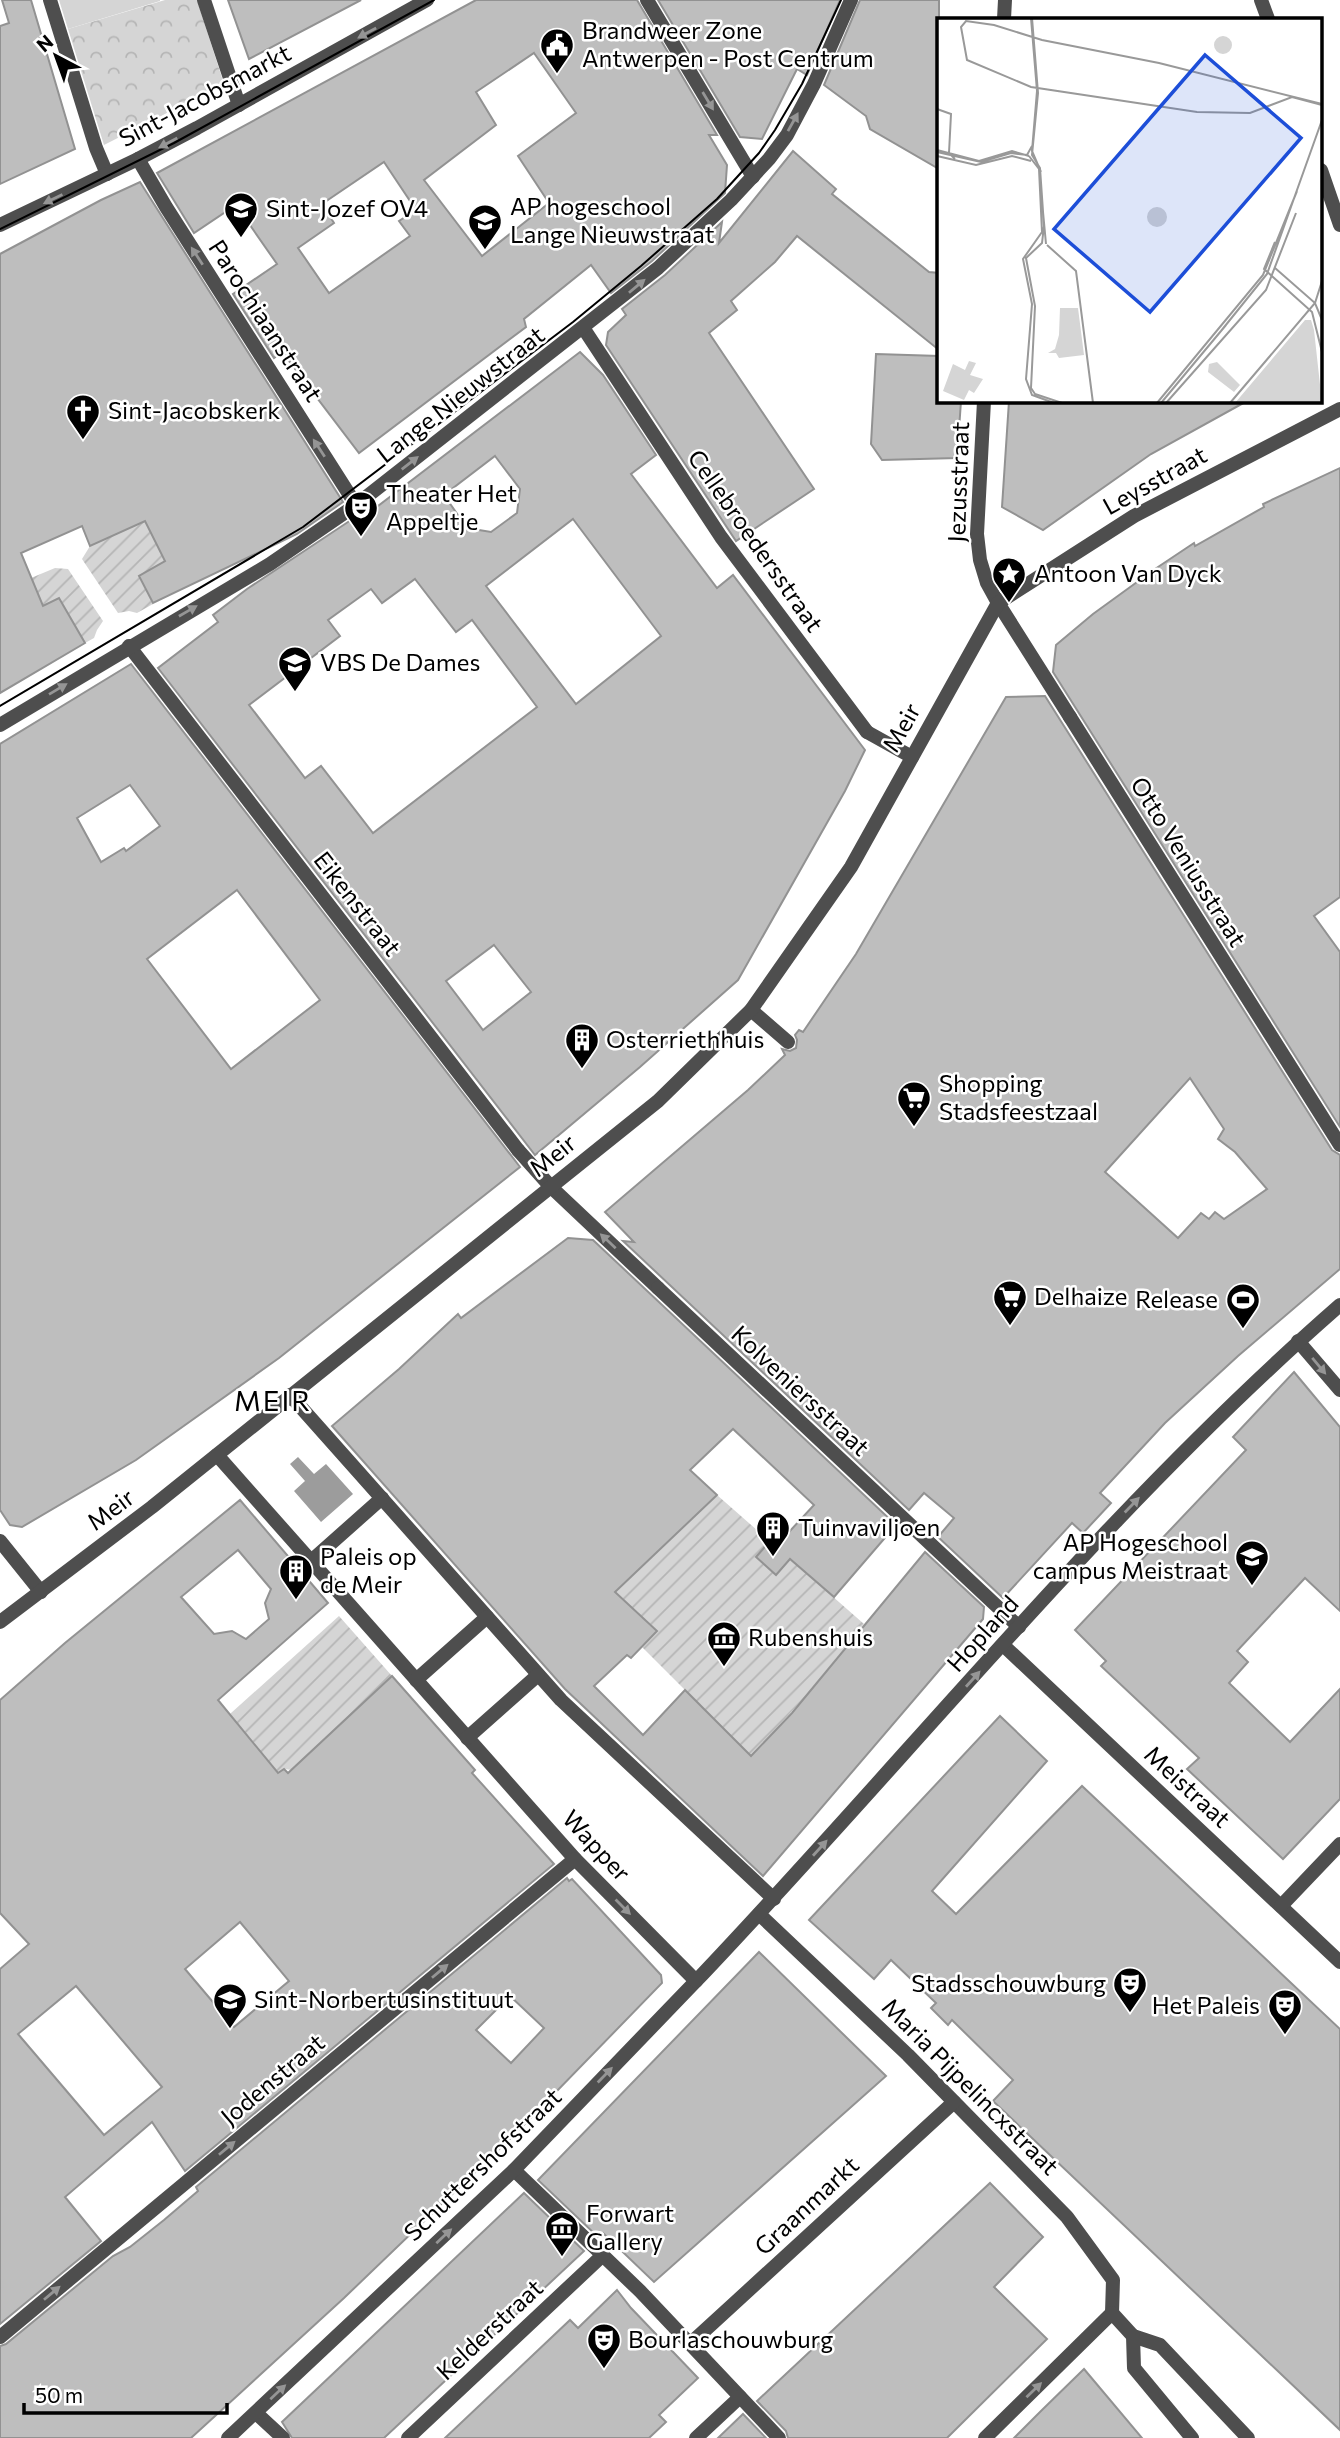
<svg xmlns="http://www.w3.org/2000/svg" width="1340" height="2438" viewBox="0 0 1340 2438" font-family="Commissioner,sans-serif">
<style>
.park{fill:url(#park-crowns)}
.garden{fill:url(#garden-furrows)}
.pitch{fill:#d5d5d5}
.water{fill:#9c9c9c}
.building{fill:#bebebe;stroke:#929292;stroke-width:2;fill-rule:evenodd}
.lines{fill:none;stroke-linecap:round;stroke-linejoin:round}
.pedestrian{stroke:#4e4e4e;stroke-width:14}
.minor{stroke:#4e4e4e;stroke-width:14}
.tram{stroke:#000;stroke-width:2}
.oneway{fill:#959595}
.labels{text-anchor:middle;stroke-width:5;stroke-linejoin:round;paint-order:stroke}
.poi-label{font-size:24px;fill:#000;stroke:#fff;text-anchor:start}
.street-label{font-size:24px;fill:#000;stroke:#fff}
.quarter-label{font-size:28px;letter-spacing:2px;fill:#000;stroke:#fff}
.inset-road{fill:none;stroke:#999;stroke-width:2}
.view{fill:#1d4ed8;fill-opacity:0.15;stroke:#1d4ed8;stroke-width:3.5}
.inset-edge{fill:none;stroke:#000;stroke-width:3.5}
</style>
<defs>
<pattern id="park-crowns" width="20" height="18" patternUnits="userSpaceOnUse" patternTransform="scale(1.75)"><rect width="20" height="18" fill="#d5d5d5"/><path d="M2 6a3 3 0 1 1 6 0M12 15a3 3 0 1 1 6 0" fill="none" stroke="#b5b5b5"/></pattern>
<pattern id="garden-furrows" width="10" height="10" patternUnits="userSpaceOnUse" patternTransform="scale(1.75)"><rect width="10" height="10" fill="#d5d5d5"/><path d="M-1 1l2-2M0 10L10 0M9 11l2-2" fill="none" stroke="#b5b5b5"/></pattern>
</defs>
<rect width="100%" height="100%" fill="#fff"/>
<polygon class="park" points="165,0 197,0 224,84 104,145 68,29"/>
<g class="garden">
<polygon points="145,521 165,561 139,576 153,604 137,613 129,611 118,613 82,559 90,546"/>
<polygon points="55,568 68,569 103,621 97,630 94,638 85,643 60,600 58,599 44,610 31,578"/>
<polygon points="717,1495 864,1624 803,1699 751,1756 642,1647 657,1631 611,1596"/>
<polygon points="339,1616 392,1676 292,1770 284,1769 278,1773 230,1714"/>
</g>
<polygon class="pitch" points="59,0 160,0 160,1 68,29"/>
<polygon class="water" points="298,1457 314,1474 326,1464 353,1494 321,1522 294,1491 305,1481 290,1464"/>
<g class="building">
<polygon points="2,0 31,0 75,149 0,184 0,26 9,23"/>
<polygon points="228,0 361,0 249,59"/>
<path d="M476,0H637L717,135H709L727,165L725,193L652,261L611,293L591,265L524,319L526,327L359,453L282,352L274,358L233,294L277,264L236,205L194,233L157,173ZM534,53L576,113L518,156L549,203L482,256L424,180L496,125L476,92ZM384,162L416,210L399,221L410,236L329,293L298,248L334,223L322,204Z"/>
<polygon points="658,0 840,0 807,75 797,69 762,139 740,137"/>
<polygon points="860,0 939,0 939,169 870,129 866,116 824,85"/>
<polygon points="793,151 836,189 832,194 929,272 939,273 939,350 797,236 775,262 731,301 737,310 709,333 814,489 736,541 606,345 608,332 626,315 622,309 665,275 722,222 719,243"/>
<polygon points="140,182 343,502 297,534 153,603 139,576 165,561 145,521 90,546 82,526 21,553 43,606 59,598 85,643 0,693 0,254 101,200"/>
<path d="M580,352L603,375L656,455L631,474L717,588L733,575L865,750L845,791L738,980L640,1067L535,1155L158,668L218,622L213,615L247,589L354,518L357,522ZM495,456L520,489L517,513L491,532L467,528L444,495ZM573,519L661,636L576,704L486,586ZM415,579L456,632L472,620L537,707L373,833L321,766L305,778L249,705L340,636L328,620L371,589L382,603ZM494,945L531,992L483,1030L446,981Z"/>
<polygon points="876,354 939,356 939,401 961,401 957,458 882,460 871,444"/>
<polygon points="1009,401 1247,401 1151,454 1043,530 1002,507"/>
<polygon points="1340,468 1340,897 1314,916 1340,952 1340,1127 1053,672 1056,645 1093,614 1155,569 1194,543 1195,546 1264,507 1263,504"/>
<path d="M131,664L520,1167L279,1358L136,1460L22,1527L10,1525L0,1510V744ZM130,785L160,826L126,851L124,848L101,862L77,818ZM237,890L320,1000L231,1069L147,959Z"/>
<path d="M1045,696L1332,1150L1340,1155V1269L1238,1356L1165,1423L1100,1493L1111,1503L1083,1533L1072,1523L1003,1598L938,1537L954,1518L924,1493L909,1510L623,1241L634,1242L605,1212L748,1090L785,1055L782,1049L790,1051L796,1048L797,1040L795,1035L799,1030L803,1032L856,954L1006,697ZM1190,1078L1224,1129L1218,1139L1235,1152L1267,1189L1224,1219L1215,1212L1209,1219L1201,1213L1178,1238L1105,1172Z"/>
<polygon points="568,1238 593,1240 896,1525 834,1597 790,1559 776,1575 756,1557 770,1541 776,1546 814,1505 733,1429 690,1470 717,1495 615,1592 657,1631 631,1658 627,1655 594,1686 643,1735 685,1690 751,1756 792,1713 925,1552 984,1607 983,1619 763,1876 565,1689 332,1426 399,1369 458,1314 461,1318"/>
<polygon points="1294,1372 1340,1427 1340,1611 1305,1578 1237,1651 1248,1662 1229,1683 1290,1742 1340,1689 1340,1799 1283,1859 1187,1769 1199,1758 1101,1666 1106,1661 1075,1630 1246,1450 1233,1437"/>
<path d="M240,1500L328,1603L218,1700L278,1773L284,1769L288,1773L392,1676L475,1770L472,1773L554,1864L185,2171L152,2122L65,2197L101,2241L0,2324V1969L29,1944L0,1913V1700L65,1643ZM238,1550L271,1589L265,1603L269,1619L246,1639L232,1631L214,1634L181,1597ZM240,1922L289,1981L234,2027L185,1969ZM76,1986L162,2087L104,2135L18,2034Z"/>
<polygon points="1000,1716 1047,1761 932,1891 956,1914 1082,1786 1340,2029 1340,2430 993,2101 1013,2080 952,2020 948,2025 931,2008 936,2003 891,1960 874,1979 809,1920"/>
<path d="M567,1878L569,1881L572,1879L661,1975L662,1983L517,2132L344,2298L191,2438H0V2346L6,2344L113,2256L130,2247L164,2220L198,2191L196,2187ZM510,1996L544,2028L511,2063L476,2030Z"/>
<polygon points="759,1952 886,2076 654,2282 603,2233 598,2237 538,2180"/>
<polygon points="990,2183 1043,2237 994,2287 1047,2339 947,2438 788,2438 786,2431 757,2401"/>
<polygon points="524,2193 584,2251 384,2438 292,2438 282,2422"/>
<polygon points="617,2290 631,2308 698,2378 659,2415 666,2422 649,2438 445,2438 570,2320 578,2328"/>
<polygon points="1084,2369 1142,2438 1014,2438 1042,2410"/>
<polygon points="743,2414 766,2438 718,2438"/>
</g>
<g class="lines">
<g class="pedestrian">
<polyline points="1004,19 1005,0"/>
<polyline points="984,401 977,534 980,560 987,583 998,603 1070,717"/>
<polyline points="867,732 912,757"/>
<polyline points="751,1010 788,1042"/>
<polyline points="518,1150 551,1187 658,1288"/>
<polyline points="290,1395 561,1700 774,1899"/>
<polyline points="217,1455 575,1859"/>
<polyline points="0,1541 41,1592"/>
<polyline points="310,1562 382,1498"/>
<polyline points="0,1622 152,1507 658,1101 751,1010 851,867 998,603 1134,516 1340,409"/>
<polyline points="416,1680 487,1617"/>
<polyline points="467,1738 538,1675"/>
<polyline points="759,1914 908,2055 1067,2217 1113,2280 1112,2313"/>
<polyline points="514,2170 640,2291 779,2438"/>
<polyline points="691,2343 954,2102"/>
<polyline points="256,2413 283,2438"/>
<polyline points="228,2438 514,2170 696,1981"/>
<polyline points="408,2438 603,2255"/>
<polyline points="696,2438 740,2397"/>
</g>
<g class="minor">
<polyline points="50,0 96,148 107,174"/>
<polyline points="204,0 239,105"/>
<polyline points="647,0 753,177"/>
<polyline points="1261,0 1268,19"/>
<polyline points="138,159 166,207 356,505"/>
<polyline points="1321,170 1340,225"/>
<polyline points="0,225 138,159 197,128 427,0"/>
<polyline points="584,329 721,537 867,732"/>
<polyline points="129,646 518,1150"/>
<polyline points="1070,717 1340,1145"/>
<polyline points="0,725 270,564 356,505 658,268 731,200 769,159 787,135 814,84 851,0"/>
<polyline points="658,1288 1019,1627"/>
<polyline points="1298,1341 1340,1390"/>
<polyline points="1003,1645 1340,1962"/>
<polyline points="1281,1906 1340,1844"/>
<polyline points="1133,2336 1160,2345 1248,2438"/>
<path d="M0,2337L575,1859L696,1981C910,1756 1105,1510 1340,1305"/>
<polyline points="985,2438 1112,2313 1133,2336 1134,2368 1192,2438"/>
</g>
<g class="tram">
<polyline points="0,229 174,143 434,0"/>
<polyline points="0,706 303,527 573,322 641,266 717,199 759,153 775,130 802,84 841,0"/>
</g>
</g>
<defs><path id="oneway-solid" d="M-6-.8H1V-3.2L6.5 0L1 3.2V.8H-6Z" transform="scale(1.75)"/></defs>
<g class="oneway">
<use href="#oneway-solid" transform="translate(367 33) rotate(151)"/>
<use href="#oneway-solid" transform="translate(708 101) rotate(59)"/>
<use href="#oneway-solid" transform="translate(793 122) rotate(-61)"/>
<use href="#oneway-solid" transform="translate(168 143) rotate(152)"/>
<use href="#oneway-solid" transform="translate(53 199) rotate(154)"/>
<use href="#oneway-solid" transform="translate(197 256) rotate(-123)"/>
<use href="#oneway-solid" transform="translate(637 286) rotate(-40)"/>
<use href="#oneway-solid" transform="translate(319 448) rotate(-123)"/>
<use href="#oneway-solid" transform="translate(410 463) rotate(-38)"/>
<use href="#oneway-solid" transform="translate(188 611) rotate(-30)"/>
<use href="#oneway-solid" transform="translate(58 689) rotate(-31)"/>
<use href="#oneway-solid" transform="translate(608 1241) rotate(-137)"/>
<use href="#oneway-solid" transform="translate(1319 1366) rotate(50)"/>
<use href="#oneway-solid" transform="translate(1132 1505) rotate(-46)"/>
<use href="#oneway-solid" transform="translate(973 1679) rotate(-48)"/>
<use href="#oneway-solid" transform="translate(820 1848) rotate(-48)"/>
<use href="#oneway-solid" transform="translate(623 1907) rotate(45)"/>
<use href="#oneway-solid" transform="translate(440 1971) rotate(-40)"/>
<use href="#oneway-solid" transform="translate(605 2075) rotate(-46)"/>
<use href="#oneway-solid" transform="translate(227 2148) rotate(-40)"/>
<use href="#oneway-solid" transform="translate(444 2236) rotate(-43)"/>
<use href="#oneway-solid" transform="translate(52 2293) rotate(-40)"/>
<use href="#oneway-solid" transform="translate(1034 2390) rotate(-44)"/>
<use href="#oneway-solid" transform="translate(278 2392) rotate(-43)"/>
</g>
<defs>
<g id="civic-pin" transform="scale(1.75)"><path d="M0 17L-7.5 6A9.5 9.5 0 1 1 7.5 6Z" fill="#000" stroke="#fff"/><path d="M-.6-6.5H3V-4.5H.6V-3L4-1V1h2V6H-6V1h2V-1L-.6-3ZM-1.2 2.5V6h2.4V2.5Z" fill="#fff"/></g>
<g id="school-pin" transform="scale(1.75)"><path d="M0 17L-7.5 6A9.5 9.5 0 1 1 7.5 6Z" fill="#000" stroke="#fff"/><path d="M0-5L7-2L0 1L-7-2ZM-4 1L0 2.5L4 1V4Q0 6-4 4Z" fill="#fff"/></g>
<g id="university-pin" transform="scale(1.75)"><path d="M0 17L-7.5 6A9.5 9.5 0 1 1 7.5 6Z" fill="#000" stroke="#fff"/><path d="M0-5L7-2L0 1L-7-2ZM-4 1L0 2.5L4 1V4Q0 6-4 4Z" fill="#fff"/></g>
<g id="church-pin" transform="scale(1.75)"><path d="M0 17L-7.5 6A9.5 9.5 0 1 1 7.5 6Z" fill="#000" stroke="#fff"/><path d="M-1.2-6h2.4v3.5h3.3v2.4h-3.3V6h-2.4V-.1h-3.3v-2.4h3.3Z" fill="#fff"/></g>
<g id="theatre-pin" transform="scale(1.75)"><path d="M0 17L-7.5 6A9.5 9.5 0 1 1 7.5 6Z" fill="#000" stroke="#fff"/><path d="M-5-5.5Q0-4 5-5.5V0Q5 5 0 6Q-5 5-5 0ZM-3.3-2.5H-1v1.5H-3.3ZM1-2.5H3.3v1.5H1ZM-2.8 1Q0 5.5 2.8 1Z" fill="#fff"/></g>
<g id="sight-pin" transform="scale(1.75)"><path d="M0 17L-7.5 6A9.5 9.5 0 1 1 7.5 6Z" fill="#000" stroke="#fff"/><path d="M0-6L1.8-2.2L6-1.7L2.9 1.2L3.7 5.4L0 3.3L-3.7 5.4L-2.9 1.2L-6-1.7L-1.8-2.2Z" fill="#fff"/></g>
<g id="building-pin" transform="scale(1.75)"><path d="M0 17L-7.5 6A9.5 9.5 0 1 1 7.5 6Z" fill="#000" stroke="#fff"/><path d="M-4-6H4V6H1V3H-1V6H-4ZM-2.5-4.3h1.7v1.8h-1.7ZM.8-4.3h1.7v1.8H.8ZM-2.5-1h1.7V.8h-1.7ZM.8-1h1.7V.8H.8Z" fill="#fff"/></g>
<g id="supermarket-pin" transform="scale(1.75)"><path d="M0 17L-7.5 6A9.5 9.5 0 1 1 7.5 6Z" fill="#000" stroke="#fff"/><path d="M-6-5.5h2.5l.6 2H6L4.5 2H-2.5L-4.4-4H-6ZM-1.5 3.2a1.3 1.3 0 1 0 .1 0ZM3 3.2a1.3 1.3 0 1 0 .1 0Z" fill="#fff"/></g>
<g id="stadium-pin" transform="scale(1.75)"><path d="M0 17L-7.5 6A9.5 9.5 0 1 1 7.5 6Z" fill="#000" stroke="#fff"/><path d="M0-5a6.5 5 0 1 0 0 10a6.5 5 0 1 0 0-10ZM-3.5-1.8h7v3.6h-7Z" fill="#fff"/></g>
<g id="museum-pin" transform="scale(1.75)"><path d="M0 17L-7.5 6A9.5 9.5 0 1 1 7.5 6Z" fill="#000" stroke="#fff"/><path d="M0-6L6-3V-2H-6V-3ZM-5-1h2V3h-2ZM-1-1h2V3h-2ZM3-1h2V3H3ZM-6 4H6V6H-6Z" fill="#fff"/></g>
</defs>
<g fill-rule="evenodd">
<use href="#civic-pin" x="557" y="45"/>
<use href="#school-pin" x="241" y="209"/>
<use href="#university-pin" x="485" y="221"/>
<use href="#church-pin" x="83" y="411"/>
<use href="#theatre-pin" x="361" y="508"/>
<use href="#sight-pin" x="1009" y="574"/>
<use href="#school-pin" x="295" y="663"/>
<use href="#building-pin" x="582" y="1040"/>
<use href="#supermarket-pin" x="914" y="1098"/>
<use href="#supermarket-pin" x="1010" y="1297"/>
<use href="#stadium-pin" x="1243" y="1300"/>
<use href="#building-pin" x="773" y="1528"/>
<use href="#university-pin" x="1252" y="1557"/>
<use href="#building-pin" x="296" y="1571"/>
<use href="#museum-pin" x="724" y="1638"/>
<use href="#theatre-pin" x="1130" y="1984"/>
<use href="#school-pin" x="230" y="2000"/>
<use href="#theatre-pin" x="1285" y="2006"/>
<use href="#museum-pin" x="562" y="2228"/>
<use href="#theatre-pin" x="604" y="2340"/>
</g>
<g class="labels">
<g class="poi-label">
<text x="582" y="39">Brandweer Zone<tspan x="582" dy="28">Antwerpen - Post Centrum</tspan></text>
<text x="510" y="215">AP hogeschool<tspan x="510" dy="28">Lange Nieuwstraat</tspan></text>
<text x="266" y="217">Sint-Jozef OV4</text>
<text x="108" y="419">Sint-Jacobskerk</text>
<text x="386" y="502">Theater Het<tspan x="386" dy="28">Appeltje</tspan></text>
<text x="1034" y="582">Antoon Van Dyck</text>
<text x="320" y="671">VBS De Dames</text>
<text x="606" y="1048">Osterriethhuis</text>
<text x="939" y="1092">Shopping<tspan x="939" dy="28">Stadsfeestzaal</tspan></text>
<text x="1034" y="1305">Delhaize</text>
<text x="1218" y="1308" text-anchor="end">Release</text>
<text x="798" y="1536">Tuinvaviljoen</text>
<text x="1228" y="1551" text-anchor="end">AP Hogeschool<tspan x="1228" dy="28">campus Meistraat</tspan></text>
<text x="320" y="1565">Paleis op<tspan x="320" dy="28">de Meir</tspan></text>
<text x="748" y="1646">Rubenshuis</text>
<text x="1106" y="1992" text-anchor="end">Stadsschouwburg</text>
<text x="254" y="2008">Sint-Norbertusinstituut</text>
<text x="1260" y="2014" text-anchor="end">Het Paleis</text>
<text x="586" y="2222">Forwart<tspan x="586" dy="28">Gallery</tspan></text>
<text x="628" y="2348">Bourlaschouwburg</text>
</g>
<g class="street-label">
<text transform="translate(205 96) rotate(-28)" y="8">Sint-Jacobsmarkt</text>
<text transform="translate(265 321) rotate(57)" y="8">Parochiaanstraat</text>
<text transform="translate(461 395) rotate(-38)" y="8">Lange Nieuwstraat</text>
<text transform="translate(1155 481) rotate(-29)" y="8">Leysstraat</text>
<text transform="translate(959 482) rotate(-88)" y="8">Jezusstraat</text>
<text transform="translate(755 541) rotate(55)" y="8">Cellebroedersstraat</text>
<text transform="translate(902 728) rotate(-61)" y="8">Meir</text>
<text transform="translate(1188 862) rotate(58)" y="8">Otto Veniusstraat</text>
<text transform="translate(357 904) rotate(52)" y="8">Eikenstraat</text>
<text transform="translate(553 1156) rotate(-39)" y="8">Meir</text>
<text transform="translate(800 1391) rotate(43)" y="8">Kolveniersstraat</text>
<text transform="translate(111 1510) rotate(-37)" y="8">Meir</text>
<text transform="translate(983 1634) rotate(-48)" y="8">Hopland</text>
<text transform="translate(1187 1787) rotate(43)" y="8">Meistraat</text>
<text transform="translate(596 1846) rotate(47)" y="8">Wapper</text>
<text transform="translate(273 2080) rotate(-40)" y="8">Jodenstraat</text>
<text transform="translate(970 2087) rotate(45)" y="8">Maria Pijpelincxstraat</text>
<text transform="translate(483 2165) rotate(-44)" y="8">Schuttershofstraat</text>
<text transform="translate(807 2206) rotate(-43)" y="8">Graanmarkt</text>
<text transform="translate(490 2330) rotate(-43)" y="8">Kelderstraat</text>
</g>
<g class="quarter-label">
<text x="273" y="1411">MEIR</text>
</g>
</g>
<g transform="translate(937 18)">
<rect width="385" height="385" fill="#fff"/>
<path d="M277 27a9 9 0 1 1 18 0a9 9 0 1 1-18 0ZM123,290H141L147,337L122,340L119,335H111L118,331L122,317ZM368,302H374L377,312L385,385H298ZM280,344L303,367L297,374L271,354L272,346Z" fill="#d5d5d5"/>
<path d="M210 199a10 10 0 1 1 20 0a10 10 0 1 1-20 0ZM32,343L39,345L33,357L46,361L37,375L32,372L27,382L6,373L16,346L28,352Z" fill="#d5d5d5"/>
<path class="inset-road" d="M94,0L100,73L95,133L104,154M95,0L101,75L95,137L103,150L107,208L105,225L89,240L98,288L94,370L98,376L125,385M385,86L222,45L105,22L57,7L29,3L24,9L30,42L94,69L260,94L313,95L355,79L385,87M0,91L14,96L12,135L18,141M0,132L42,143L75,133L92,138M0,134L44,144L74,135L90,137L95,128M0,138L39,147L75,138L94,143M92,138L102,151L105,214L86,241L95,286L89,361L95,377L117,385M105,183L109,226M338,224L327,251L375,294L385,334M110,227L139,253L156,385M338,250L378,285L385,302M284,313L330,256L385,102M220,385L326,257L360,173M224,385L289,307M229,385L329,272L359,195M293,385L378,285L385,263"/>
<path class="view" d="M268,37L364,120L213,294L117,211Z"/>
<rect width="385" height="385" class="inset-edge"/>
</g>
<g transform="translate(56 56) rotate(319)" stroke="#ffffff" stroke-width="5" paint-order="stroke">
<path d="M0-5L12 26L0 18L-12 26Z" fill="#000000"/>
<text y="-10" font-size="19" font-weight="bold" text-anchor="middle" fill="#000000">N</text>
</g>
<path d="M24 2403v10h203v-10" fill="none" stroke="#000000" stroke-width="3.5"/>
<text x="35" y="2403" font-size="21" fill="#000000" stroke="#ffffff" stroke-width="5" paint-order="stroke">50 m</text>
</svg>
